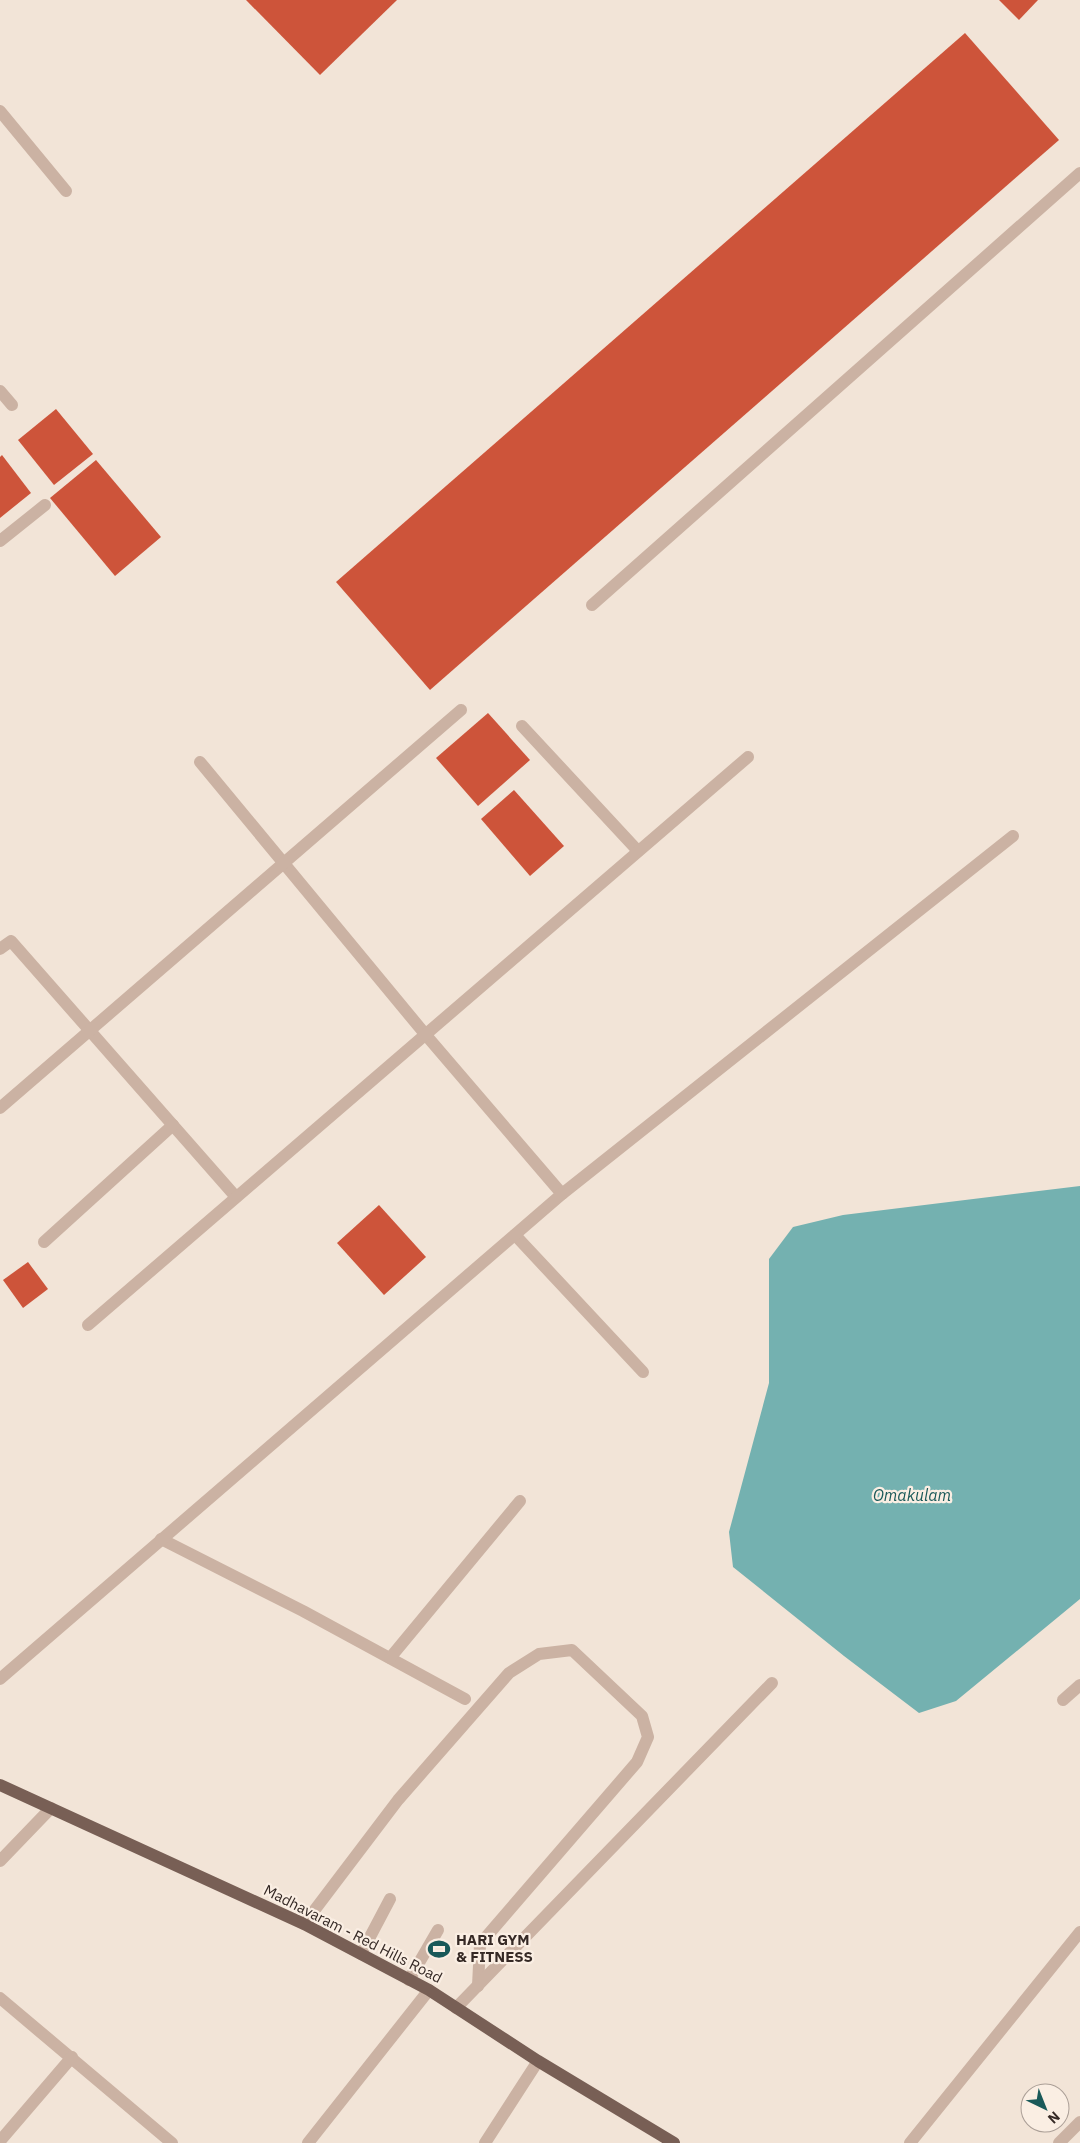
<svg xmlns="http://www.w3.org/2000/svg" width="1080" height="2143" viewBox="0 0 1080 2143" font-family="'IBM Plex Sans',sans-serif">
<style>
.water{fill:#74b1b0}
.building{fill:#cd543a}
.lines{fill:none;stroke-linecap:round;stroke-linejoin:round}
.service{stroke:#cbb2a3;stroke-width:12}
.minor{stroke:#cbb2a3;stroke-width:12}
.primary{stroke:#785f55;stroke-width:12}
.labels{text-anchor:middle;stroke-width:4.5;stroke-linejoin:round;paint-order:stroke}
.street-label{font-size:15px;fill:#352925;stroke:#faeee3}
.poi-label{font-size:15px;font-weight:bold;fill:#352925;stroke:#faeee3;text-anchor:start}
.water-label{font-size:16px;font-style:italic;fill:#195959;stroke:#faeee3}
</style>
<rect width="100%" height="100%" fill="#f2e4d7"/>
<polygon class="water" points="1080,1186 1080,1599 956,1701 919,1713 844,1656 733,1567 729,1532 769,1383 769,1259 793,1227 843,1215"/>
<g class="building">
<polygon points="246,0 397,0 320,75"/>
<polygon points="999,0 1038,0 1019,20"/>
<polygon points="965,33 1059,140 430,690 336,582"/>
<polygon points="56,409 93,454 54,485 18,440"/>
<polygon points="2,455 31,493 0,518 0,457"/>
<polygon points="96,460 161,537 115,576 50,498"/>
<polygon points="488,713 530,760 478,806 436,758"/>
<polygon points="514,790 564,846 530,876 481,819"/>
<polygon points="379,1205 426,1257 384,1295 337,1243"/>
<polygon points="28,1262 48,1289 23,1308 3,1280"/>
</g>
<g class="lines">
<g class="service">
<polyline points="592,605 1080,173"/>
<polyline points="1063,1700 1080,1685"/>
<polyline points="910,2143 1080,1932"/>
<polyline points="1059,2143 1080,2122"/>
</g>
<g class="minor">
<polyline points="0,111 66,191"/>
<polyline points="0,391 12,405"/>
<polyline points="0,541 45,505"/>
<polyline points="522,726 638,851"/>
<polyline points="200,762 425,1034 562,1194"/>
<polyline points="0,949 11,941 236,1197"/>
<polyline points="0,1108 461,710"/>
<polyline points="515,1235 643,1372"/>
<polyline points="44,1242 173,1125"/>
<polyline points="88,1325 748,757"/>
<polyline points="161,1539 303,1611 465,1699"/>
<polyline points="390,1658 520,1501"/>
<polyline points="0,1679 562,1194 1013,836"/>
<polyline points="0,1861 51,1808"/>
<polyline points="304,1924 398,1800 509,1673 539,1654 572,1650 642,1716 648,1737 637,1762 480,1944 478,1986"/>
<polyline points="361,1954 390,1899"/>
<polyline points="409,1980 438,1930"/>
<polyline points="0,1998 172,2143"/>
<polyline points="456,2008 772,1683"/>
<polyline points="0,2141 72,2057"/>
<polyline points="308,2143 429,1990"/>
<polyline points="485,2143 538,2061"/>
</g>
<polyline class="primary" points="0,1785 304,1924 429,1990 538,2061 674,2143"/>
</g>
<defs>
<g id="stadium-bare" transform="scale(1.725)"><path d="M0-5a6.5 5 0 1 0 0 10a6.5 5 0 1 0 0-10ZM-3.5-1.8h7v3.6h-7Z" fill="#195959" stroke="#faeee3" stroke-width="2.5" paint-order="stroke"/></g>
</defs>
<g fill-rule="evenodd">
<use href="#stadium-bare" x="439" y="1949"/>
</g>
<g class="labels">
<g class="street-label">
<text transform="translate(353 1934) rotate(27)" y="5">Madhavaram - Red Hills Road</text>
</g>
<g class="poi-label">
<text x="456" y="1945">HARI GYM<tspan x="456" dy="17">&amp; FITNESS</tspan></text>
</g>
<g class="water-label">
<text x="912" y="1501">Omakulam</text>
</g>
</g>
<g transform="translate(1045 2108) rotate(137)"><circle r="24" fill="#faeee3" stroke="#ab9f97"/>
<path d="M0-4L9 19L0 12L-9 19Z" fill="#195959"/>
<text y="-8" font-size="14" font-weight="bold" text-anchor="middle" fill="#352925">N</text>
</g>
</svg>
